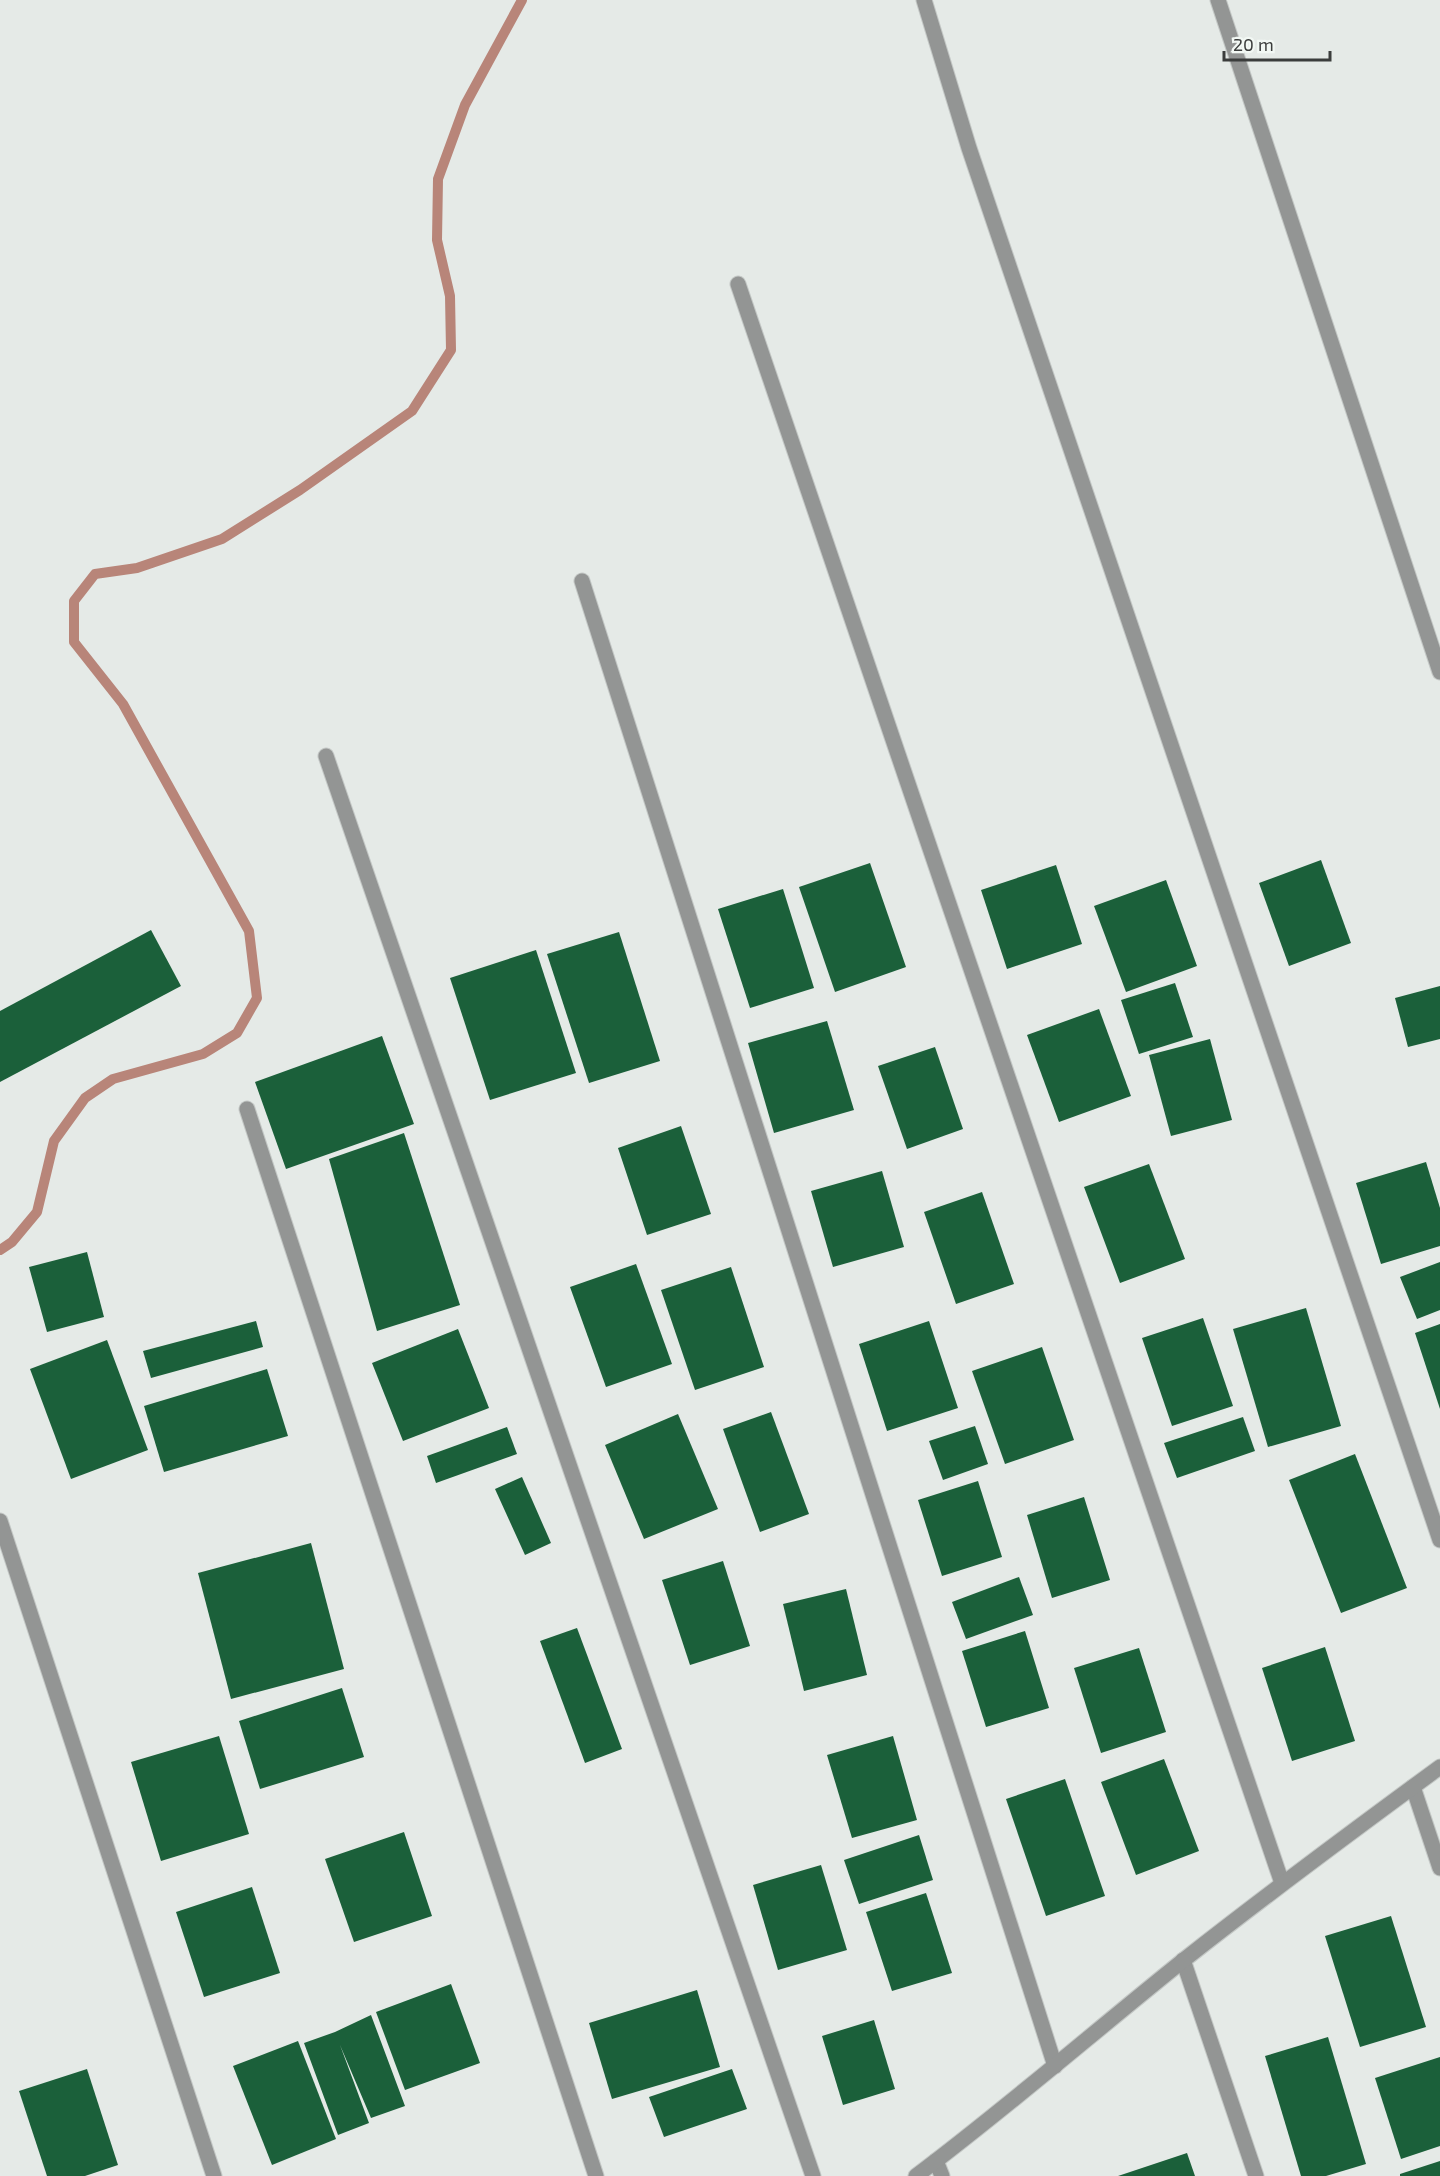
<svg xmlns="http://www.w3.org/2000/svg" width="1440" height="2176" viewBox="0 0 1440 2176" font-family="'Exo 2',sans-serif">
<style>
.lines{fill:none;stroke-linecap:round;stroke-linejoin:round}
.stream{stroke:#b88579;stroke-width:10}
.building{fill:#1b603a}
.minor-casing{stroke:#c3c7c5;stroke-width:17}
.minor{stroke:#939594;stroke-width:15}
</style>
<rect width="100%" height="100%" fill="#e5eae7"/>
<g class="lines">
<polyline class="stream" points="0,1250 12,1242 37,1212 54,1141 85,1098 113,1079 203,1054 237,1033 257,998 249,931 123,704 74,642 74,601 95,574 137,568 222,539 300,490 412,411 451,350 450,296 437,240 438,179 465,105 522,0"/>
</g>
<g class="building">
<polygon points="1321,860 1351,943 1289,966 1259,883"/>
<polygon points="870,863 906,967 835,992 799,887"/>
<polygon points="1056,865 1082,944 1007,969 981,890"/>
<polygon points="1166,880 1197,966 1126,992 1094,906"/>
<polygon points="783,889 814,988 750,1008 718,909"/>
<polygon points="151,930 181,986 0,1082 0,1011"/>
<polygon points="619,932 660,1061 589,1083 547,954"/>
<polygon points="536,950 576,1073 490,1100 450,978"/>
<polygon points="1175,983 1193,1037 1139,1054 1121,1000"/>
<polygon points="1440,986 1440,1039 1408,1047 1395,998"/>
<polygon points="1099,1009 1131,1096 1059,1122 1027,1035"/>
<polygon points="827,1021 854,1110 774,1133 748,1043"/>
<polygon points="382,1036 414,1124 286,1169 255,1082"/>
<polygon points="1210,1039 1232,1120 1171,1136 1149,1055"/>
<polygon points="935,1047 963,1129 907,1149 878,1066"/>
<polygon points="681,1126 711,1214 647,1235 618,1148"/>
<polygon points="404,1133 460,1305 377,1331 329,1159"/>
<polygon points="1426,1162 1440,1208 1440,1246 1381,1264 1356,1183"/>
<polygon points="1149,1164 1185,1259 1120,1283 1084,1187"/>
<polygon points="882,1171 904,1247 833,1267 811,1191"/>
<polygon points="982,1192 1014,1284 956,1304 924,1212"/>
<polygon points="87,1252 104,1317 47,1332 29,1267"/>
<polygon points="1440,1262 1440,1310 1417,1319 1400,1277"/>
<polygon points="636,1264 672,1364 606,1387 570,1287"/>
<polygon points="731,1267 764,1367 695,1390 661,1290"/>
<polygon points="1306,1308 1341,1426 1268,1447 1233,1329"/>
<polygon points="1203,1318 1233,1406 1172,1426 1142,1338"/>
<polygon points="256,1321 263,1347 151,1378 143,1351"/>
<polygon points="929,1321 958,1408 887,1431 859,1344"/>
<polygon points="1440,1324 1440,1409 1415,1333"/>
<polygon points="458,1329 489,1408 403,1441 372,1363"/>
<polygon points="107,1340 148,1450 71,1479 30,1369"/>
<polygon points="1042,1347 1074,1440 1005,1464 972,1371"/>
<polygon points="267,1369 288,1436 164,1472 144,1406"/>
<polygon points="771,1412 809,1514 760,1532 723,1429"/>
<polygon points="678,1414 718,1509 644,1539 605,1445"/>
<polygon points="1243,1417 1255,1451 1177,1478 1164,1443"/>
<polygon points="975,1426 988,1464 943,1480 929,1441"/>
<polygon points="507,1427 517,1454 436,1483 427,1456"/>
<polygon points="1355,1454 1407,1588 1341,1613 1289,1480"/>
<polygon points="522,1477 551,1543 525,1555 495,1489"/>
<polygon points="978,1481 1002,1557 942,1576 918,1500"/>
<polygon points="1084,1497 1110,1580 1052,1598 1027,1515"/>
<polygon points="311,1543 344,1669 231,1699 198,1573"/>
<polygon points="723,1561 750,1646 690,1665 662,1580"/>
<polygon points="1019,1577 1033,1615 966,1639 952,1602"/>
<polygon points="846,1589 867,1675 804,1691 783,1604"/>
<polygon points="577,1628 622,1749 585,1763 540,1641"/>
<polygon points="1025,1631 1049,1708 986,1727 962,1651"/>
<polygon points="1325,1647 1355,1741 1292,1761 1262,1668"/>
<polygon points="1139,1648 1166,1732 1101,1753 1074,1668"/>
<polygon points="342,1688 364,1757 260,1789 239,1721"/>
<polygon points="219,1736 249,1834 161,1861 131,1762"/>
<polygon points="893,1736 917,1820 852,1838 827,1755"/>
<polygon points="1164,1759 1199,1851 1136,1875 1101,1782"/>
<polygon points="1065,1779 1105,1896 1046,1916 1006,1799"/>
<polygon points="404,1832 432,1916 354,1942 325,1859"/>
<polygon points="919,1835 933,1880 859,1904 844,1860"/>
<polygon points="821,1865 847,1950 778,1970 753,1885"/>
<polygon points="252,1887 280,1973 204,1997 176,1912"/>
<polygon points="926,1893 952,1973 892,1991 866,1912"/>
<polygon points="1391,1916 1426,2027 1360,2047 1325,1936"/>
<polygon points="451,1984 480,2063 405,2090 376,2012"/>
<polygon points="697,1990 720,2067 612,2099 589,2023"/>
<polygon points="371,2015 405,2106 371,2118 340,2045 369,2123 338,2135 304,2043 335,2032"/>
<polygon points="874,2020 895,2089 843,2105 822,2036"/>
<polygon points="1328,2037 1366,2164 1326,2176 1301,2176 1265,2056"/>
<polygon points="298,2041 336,2139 272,2165 233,2066"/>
<polygon points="1440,2057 1440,2146 1401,2159 1375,2078"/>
<polygon points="87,2069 118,2165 85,2176 47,2176 19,2091"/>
<polygon points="732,2069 747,2109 664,2137 649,2097"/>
<polygon points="1187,2153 1195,2176 1118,2176"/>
<polygon points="1440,2161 1440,2176 1400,2176 1400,2174"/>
</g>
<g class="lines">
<g class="minor-casing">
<g id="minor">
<polyline points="924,0 969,148 1440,1540"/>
<polyline points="1218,0 1440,672"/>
<polyline points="738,284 1282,1883"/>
<polyline points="582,581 1055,2066"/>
<polyline points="326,756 813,2176"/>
<polyline points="247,1109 596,2176"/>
<polyline points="0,1521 214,2176"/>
<polyline points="1413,1787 1440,1868"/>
<polyline points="1183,1960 1256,2176"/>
<polyline points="936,2161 942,2176"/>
<path d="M916,2176C1008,2107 1095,2031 1185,1959C1269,1893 1354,1830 1440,1767"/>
</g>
</g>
<use href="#minor" class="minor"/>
</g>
<path d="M1224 51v9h106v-9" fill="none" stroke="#3b3d3c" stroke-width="3"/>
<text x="1233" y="51" font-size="18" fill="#3b3d3c" stroke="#f2f8f4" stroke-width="4.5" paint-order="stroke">20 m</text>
</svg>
